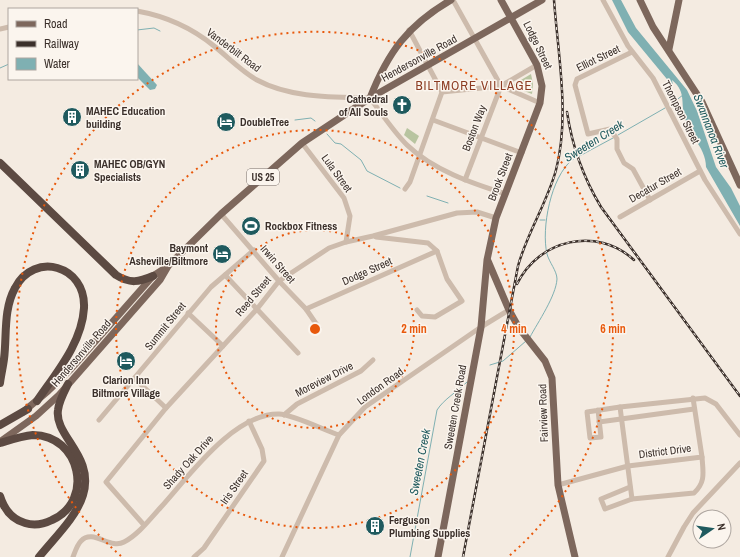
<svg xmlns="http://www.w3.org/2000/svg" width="740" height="557" viewBox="0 0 740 557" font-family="'Archivo Narrow',sans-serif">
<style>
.green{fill:#b8c4a0}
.water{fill:#7fb0b2}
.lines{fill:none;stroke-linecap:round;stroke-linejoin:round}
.stream{stroke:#7fb0b2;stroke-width:1}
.minor{stroke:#cdbbac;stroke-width:5}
.major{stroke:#7d675c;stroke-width:7}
.highway{stroke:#5c4a42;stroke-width:8}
.rail-casing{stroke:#3b302b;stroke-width:2.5}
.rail{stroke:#fbf5ee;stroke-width:1;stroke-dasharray:3;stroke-linecap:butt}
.ring{fill:none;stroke:#e8590c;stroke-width:2;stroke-dasharray:2 4}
.labels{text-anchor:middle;stroke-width:3;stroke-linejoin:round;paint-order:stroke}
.shield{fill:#fbf5ee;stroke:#756b66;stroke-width:1}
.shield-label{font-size:10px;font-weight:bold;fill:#3b302b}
.street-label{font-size:11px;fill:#3b302b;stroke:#fbf5ee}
.poi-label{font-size:11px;font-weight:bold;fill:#3b302b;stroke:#fbf5ee;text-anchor:start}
.water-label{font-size:12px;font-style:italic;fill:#1f5a5e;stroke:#fbf5ee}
.quarter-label{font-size:13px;letter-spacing:1px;fill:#8c3b22;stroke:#fbf5ee}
.centre{fill:#e8590c;stroke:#fbf5ee;stroke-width:2}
.ring-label{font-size:12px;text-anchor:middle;font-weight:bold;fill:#e8590c;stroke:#fbf5ee;stroke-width:3;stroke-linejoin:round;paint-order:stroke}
</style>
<rect width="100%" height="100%" fill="#f4ebe1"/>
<g class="green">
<polygon points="531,74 533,84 532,94 511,86"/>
<polygon points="407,128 419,136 415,144 404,135"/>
</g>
<g class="water">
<path d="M612,0H621L636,28L687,90L697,111L716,167L731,188L740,206V226L706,167C706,157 701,147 695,140C697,132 689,127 686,121C679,105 688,93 672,80L673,85L671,84L628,32Z"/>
<polygon points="137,63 157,85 155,89 150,90 137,77"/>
</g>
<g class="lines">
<g class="stream">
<polyline points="137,30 154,28 160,31"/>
<polyline points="0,68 9,64"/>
<polyline points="670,105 683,95"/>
<polyline points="295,120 311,118 315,121"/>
<polyline points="327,134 335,143 341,144 361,160 367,171 400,188"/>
<polyline points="618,135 665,108"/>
<polyline points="427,196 448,203"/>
<polyline points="540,220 545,220"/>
<path d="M530,337C538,322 556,296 557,279C557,271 549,262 547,254C541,228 551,177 572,160L613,138"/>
<polyline points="490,365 503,361 526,341"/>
<path d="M410,557L437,410C444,399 457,392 467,382"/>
</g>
<g class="minor">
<polyline points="453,0 501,86 465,180"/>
<polyline points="603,0 628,46 653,78 705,180 740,234"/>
<path d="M137,11C165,16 192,28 214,46C228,57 241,71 257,80C290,98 333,97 370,98C382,114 393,131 407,145C433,170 471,183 506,194"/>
<polyline points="0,29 9,27"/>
<polyline points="632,52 577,79 575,85 588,134 610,129 617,139 617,149 624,163 633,169 650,200"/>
<polyline points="501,86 540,103"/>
<polyline points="442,92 501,86 537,65"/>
<polyline points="433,120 522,153"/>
<polyline points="302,143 344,198 350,216 346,242"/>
<polyline points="405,189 410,182 442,92 409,30"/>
<polyline points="221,214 279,281 306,309 319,328"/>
<polyline points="620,217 700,171"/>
<polyline points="376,237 428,243 437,251 447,279 462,301 435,317 422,316 417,310"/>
<polyline points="225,275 298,353"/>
<polyline points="306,309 437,251"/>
<polyline points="188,313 223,346"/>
<polyline points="135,379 166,408"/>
<polyline points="598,410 601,437 590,438 587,412 620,407"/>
<polyline points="284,415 297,404 361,371 373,360"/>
<polyline points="99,420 211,287 254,250"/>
<polyline points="599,422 694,409"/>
<path d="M702,457C703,472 706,482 694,493L632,499L620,407L705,398L716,404L740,435"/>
<polyline points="558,485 628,466 702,457 693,398"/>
<polyline points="630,487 601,499 605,509 632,499"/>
<polyline points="144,525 106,482 166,408 257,309 279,281 329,248 346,242 373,236 457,213 477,212 496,218"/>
<path d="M73,557C75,552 77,545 81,541C93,528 110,550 124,542C138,535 150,519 161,507C189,476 234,413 279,414C294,415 324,430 339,435"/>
<polyline points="194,557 204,548 264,461 262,449 249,421"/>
<polyline points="282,557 339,435 365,407 481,327 509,310"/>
<polyline points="668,557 684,527 693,513 740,463"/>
</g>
<g class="major">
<polyline points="640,0 653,27 702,102 740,185"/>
<polyline points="669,49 679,0"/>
<path d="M370,98C388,52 408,25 451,0"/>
<polyline points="488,261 509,310 519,328 545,361 552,378 558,485 575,557"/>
<polyline points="23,412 48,391 70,370 153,276 167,267 221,214 302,143 370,98 542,0"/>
<polyline points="1,441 36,416 59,395 160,280 167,268"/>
<polyline points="438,557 481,327 487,260 496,218 540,103 542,86 537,65 501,0"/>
</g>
<g class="highway">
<path d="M0,163L116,275C130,284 139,282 153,276"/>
<path d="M0,383C1,375 3,367 4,359C7,336 3,310 15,288C34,251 86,265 84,308C82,343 56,373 37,401"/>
<polyline points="0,425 28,409"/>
<path d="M0,443C10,440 22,436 33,435C80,435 95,501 52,520C44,524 34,526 25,523C11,519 4,509 0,496"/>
<path d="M39,557C54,538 76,518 83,495C95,456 54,436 58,410C59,401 64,392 68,384"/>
</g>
<g class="rail-casing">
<g id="rail">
<path d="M567,112C572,146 583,177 601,207L740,396"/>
<path d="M517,284C539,239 597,226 634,260"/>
<path d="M463,557L518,266C527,233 547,203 556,170C570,116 558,55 554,0"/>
</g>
</g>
<use href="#rail" class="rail"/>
</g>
<g class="ring">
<circle cx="315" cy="329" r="99"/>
<circle cx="315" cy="329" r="199"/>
<path d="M121 556A298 298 0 1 1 509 556"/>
</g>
<defs>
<g id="church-disc" transform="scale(1)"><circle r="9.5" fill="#1f5a5e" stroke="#fbf5ee"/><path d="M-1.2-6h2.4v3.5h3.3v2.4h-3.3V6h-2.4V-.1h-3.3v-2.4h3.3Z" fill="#fff"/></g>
<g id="building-disc" transform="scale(1)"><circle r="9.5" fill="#1f5a5e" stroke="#fbf5ee"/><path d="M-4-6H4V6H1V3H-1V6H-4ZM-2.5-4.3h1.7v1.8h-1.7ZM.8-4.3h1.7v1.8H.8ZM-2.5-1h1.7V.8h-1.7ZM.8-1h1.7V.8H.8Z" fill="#fff"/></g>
<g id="hotel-disc" transform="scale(1)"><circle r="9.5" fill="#1f5a5e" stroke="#fbf5ee"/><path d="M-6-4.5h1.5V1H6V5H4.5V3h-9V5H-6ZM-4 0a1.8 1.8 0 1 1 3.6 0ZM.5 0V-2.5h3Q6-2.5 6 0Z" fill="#fff"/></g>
<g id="stadium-disc" transform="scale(1)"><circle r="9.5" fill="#1f5a5e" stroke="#fbf5ee"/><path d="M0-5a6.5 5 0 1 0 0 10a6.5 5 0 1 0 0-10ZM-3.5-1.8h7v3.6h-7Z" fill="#fff"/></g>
</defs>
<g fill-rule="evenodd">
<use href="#church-disc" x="402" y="105"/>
<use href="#building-disc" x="72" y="117"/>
<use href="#hotel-disc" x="226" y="122"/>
<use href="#building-disc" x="80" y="170"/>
<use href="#stadium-disc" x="251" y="226"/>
<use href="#hotel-disc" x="222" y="254"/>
<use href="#hotel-disc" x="126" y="361"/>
<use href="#building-disc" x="375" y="526"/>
</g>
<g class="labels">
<rect class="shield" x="247" y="169" width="32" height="16" rx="3"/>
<g class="shield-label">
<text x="263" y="181">US 25</text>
</g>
<g class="street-label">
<text transform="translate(538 45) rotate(64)" y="4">Lodge Street</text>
<text transform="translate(234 50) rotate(37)" y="4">Vanderbilt Road</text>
<text transform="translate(419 58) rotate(-29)" y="4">Hendersonville Road</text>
<text transform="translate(598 58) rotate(-26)" y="4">Elliot Street</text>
<text transform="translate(681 112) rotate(63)" y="4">Thompson Street</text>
<text transform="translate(474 128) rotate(-69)" y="4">Boston Way</text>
<text transform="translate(337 173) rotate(54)" y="4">Lula Street</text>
<text transform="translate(500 177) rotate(-69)" y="4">Brook Street</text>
<text transform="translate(655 185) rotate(-30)" y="4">Decatur Street</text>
<text transform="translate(278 264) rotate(49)" y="4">Irwin Street</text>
<text transform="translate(367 271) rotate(-24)" y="4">Dodge Street</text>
<text transform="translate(253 296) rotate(-50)" y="4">Reed Street</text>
<text transform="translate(165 326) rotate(-51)" y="4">Summit Street</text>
<text transform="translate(81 353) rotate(-49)" y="4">Hendersonville Road</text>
<text transform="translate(324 379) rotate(-27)" y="4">Moreview Drive</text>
<text transform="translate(380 386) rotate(-36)" y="4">London Road</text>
<text transform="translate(455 407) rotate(-80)" y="4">Sweeten Creek Road</text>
<text transform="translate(543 413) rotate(-92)" y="4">Fairview Road</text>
<text transform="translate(665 451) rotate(-7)" y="4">District Drive</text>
<text transform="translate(188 462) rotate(-48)" y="4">Shady Oak Drive</text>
<text transform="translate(234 487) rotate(-55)" y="4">Iris Street</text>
</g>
<g class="poi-label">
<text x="388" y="103" text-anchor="end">Cathedral<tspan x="388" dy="13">of All Souls</tspan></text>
<text x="86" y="115">MAHEC Education<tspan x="86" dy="13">building</tspan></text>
<text x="240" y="126">DoubleTree</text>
<text x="94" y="168">MAHEC OB/GYN<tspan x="94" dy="13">Specialists</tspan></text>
<text x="265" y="230">Rockbox Fitness</text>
<text x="208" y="252" text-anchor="end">Baymont<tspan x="208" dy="13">Asheville/Biltmore</tspan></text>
<text x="126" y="384" text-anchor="middle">Clarion Inn<tspan x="126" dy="13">Biltmore Village</tspan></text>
<text x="389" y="524">Ferguson<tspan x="389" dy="13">Plumbing Supplies</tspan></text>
</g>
<g class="water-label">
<text transform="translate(711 131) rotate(69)" y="4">Swannanoa River</text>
<text transform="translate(594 141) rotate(-32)" y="4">Sweeten Creek</text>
<text transform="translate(420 462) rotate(-79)" y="4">Sweeten Creek</text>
</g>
<g class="quarter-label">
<text x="474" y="90">BILTMORE VILLAGE</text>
</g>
</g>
<circle cx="315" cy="329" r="6" class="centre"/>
<g class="ring-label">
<text x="414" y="333">2 min</text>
<text x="514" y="333">4 min</text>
<text x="613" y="333">6 min</text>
</g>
<rect x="8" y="8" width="130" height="72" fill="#fbf5ee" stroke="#aea6a0"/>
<rect x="16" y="21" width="20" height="6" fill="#7d675c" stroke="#aea6a0"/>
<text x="44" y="28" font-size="12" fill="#3b302b">Road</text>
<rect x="16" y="41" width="20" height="6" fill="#3b302b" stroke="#aea6a0"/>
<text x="44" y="48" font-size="12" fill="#3b302b">Railway</text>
<rect x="16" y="58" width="20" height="12" fill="#7fb0b2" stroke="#aea6a0"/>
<text x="44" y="68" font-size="12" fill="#3b302b">Water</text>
<g transform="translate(712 529) rotate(77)"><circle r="19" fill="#fbf5ee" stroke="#aea6a0"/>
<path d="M0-3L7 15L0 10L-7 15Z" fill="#1f5a5e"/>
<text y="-6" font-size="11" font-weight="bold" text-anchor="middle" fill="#3b302b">N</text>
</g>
</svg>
